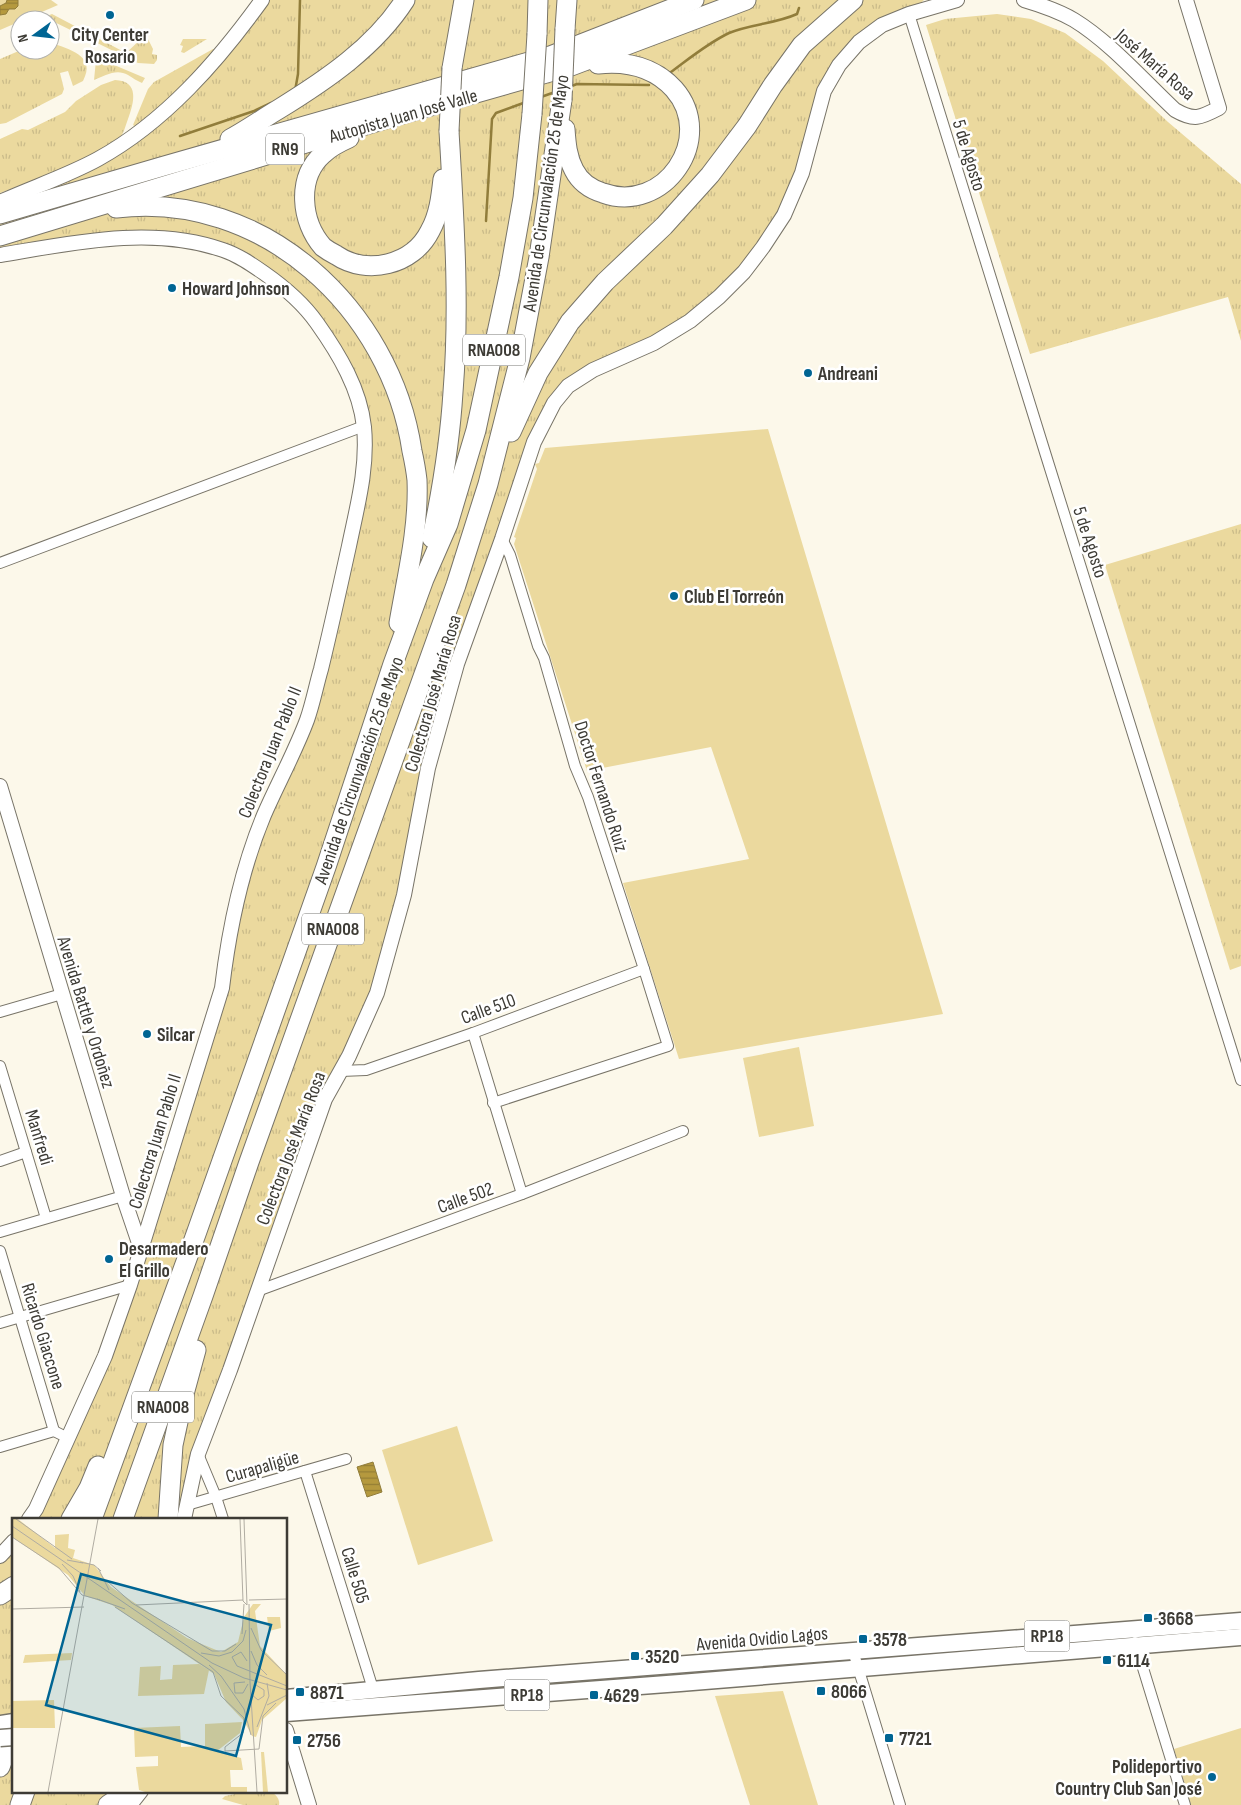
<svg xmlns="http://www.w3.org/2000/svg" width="1241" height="1805" viewBox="0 0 1241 1805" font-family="'Sofia Sans Condensed',sans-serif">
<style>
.grass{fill:url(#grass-tufts)}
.garden{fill:#ebd99e}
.water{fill:url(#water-rules);stroke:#917d3b}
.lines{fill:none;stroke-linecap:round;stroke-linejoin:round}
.stream{stroke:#917d3b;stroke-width:2.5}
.minor-casing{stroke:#787468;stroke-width:12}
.secondary-casing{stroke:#787468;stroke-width:16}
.primary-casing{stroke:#787468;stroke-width:19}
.motorway-casing{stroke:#787468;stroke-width:21}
.minor{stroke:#fff;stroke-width:10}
.secondary{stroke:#fff;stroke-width:14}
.primary{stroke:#fff;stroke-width:16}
.motorway{stroke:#fff;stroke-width:19}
.primary-bridge-casing{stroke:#787468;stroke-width:19;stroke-linecap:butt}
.motorway-bridge-casing{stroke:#787468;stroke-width:21;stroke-linecap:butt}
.primary-bridge{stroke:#fff;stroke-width:16}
.motorway-bridge{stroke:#fff;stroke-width:19}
.poi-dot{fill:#006593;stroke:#fff;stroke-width:2}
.labels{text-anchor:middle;stroke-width:5;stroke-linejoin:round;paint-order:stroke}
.shield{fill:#fff;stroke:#777672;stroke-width:1}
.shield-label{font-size:18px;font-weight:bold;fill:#3d3b35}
.poi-label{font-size:19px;font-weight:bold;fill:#3d3b35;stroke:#fff;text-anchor:start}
.street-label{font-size:19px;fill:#3d3b35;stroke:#fff}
.inset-road{fill:none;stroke:#b0aca2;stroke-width:1}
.view{fill:#006593;fill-opacity:0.15;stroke:#006593;stroke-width:2.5}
.inset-edge{fill:none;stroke:#3d3b35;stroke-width:2.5}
</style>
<defs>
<pattern id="grass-tufts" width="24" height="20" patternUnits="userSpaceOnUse" patternTransform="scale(1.25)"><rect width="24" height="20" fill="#ebd99e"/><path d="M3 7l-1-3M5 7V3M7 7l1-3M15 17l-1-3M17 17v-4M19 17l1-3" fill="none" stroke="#cabb89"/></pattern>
<pattern id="water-rules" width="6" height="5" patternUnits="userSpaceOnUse" patternTransform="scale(1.25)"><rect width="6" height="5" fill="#b5993e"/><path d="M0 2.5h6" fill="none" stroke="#947e35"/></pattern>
</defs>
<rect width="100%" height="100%" fill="#fcf8ea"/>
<g class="grass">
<polygon points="262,0 924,0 909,14 839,65 784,215 719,297 617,360 554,403 457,664 404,895 349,1056 266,1264 184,1519 29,1519 105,1356 222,988 242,877 308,718 365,466 353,385 307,309 250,263 158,238 0,255 0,202 71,173 145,127"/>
<polygon points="52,14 126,53 141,39 147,37 153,49 152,54 157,55 157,60 154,64 138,63 44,17"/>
<polygon points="997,14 1031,19 1065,33 1103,61 1168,122 1241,184 1241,341 1228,297 1030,354 926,25 945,19"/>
<polygon points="183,39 207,39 184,53 181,52 183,46 180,45"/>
<path d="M50,42C69,50 97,55 83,81L73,86L68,71L60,73L64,89L62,94L6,123L0,124V59L21,50H50Z"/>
<polygon points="213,49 215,50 183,85 136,127 133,125 148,89 154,82"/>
<path d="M96,60L107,62L145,78L142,83C137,81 133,78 128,75C116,68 105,76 94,80Z"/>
<path d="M115,80C140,81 134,103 128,119C125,127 124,134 118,140L75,165L0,193V139L22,129L28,130L65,112L76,101L101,85Z"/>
<polygon points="1241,524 1241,966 1230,970 1105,565"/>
<polygon points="14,1541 14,1791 141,1791 130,1805 0,1805 0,1556"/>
<path d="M245,1792L273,1793C277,1796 280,1800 279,1805H243L222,1799L225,1796Z"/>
</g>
<g class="garden">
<polygon points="0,0 51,0 58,5 0,30"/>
<polygon points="768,429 943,1014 679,1059 623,883 749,859 711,747 587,771 514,544 516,538 514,537 537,469 535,464 539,463 545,448"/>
<polygon points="799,1047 814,1126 759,1137 743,1058"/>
<polygon points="457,1426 493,1541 418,1565 382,1450"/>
<polygon points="783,1691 818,1805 750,1805 715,1696"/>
<polygon points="1241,1728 1241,1805 1191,1805 1174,1749"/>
</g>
<g class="water">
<polygon points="7,0 18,0 18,6 15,9 9,9 6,14 0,15 0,6 6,3"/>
<polygon points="373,1462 382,1492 367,1497 357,1467"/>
</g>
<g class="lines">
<g class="stream">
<path d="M671,72C690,58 708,43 729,33C750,24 775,24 797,14L799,8"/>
<polyline points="569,87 577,84 649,85"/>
<polyline points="295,91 298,74 300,0"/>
<polyline points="541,97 555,92"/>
<polyline points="180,136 254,111 271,103"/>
<polyline points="486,221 492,119 496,113 526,102"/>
</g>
<g class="minor-casing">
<g id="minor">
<path d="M909,14C1018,370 1131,724 1241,1080"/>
<polyline points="0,563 364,426"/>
<polyline points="0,1012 62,994"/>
<polyline points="473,1033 522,1194"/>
<polyline points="0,1066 46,1218"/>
<polyline points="341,1071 366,1070 473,1033 644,969"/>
<polyline points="493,1103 668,1046 644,969 588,797 575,766 544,658 538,646 510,555 502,539"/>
<polyline points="0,1161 26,1152"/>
<polyline points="0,1232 123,1196"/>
<polyline points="0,1251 54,1431"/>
<polyline points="257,1291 522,1194 683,1131"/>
<polyline points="0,1323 130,1285"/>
<polyline points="0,1447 54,1431 68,1438"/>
<polyline points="198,1454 216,1497 223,1519"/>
<polyline points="305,1471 373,1689"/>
<polyline points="187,1505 346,1459"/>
<polyline points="1135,1642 1185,1805"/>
<polyline points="853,1651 900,1805"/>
</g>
</g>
<g class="secondary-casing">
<g id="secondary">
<path d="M1024,0C1041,5 1059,11 1074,20C1110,42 1144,81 1175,110C1194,121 1200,118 1219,108L1186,0"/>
<path d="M0,202C33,187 67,176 98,159C165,122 218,61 262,0"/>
<path d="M0,255C72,243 152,225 223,250C238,255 251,264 264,273C284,287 303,303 317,323C339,354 360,389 364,427C368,468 357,507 349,546C340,587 331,628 321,669C316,686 313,703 307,720C295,752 278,783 264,815C241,870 229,929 222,988L130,1285L105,1356L36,1509L29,1519"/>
<polyline points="0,786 123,1196 141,1249"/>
<polyline points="184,1519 198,1454 230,1370 325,1099 349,1056 377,993 404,895 428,768 457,664 502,539 534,442 554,403 568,386 593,370 654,343 690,321 719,297 744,272 763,247 784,215 802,173 824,91 839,65 859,42 882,25 909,14 957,0"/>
<polyline points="0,1556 14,1541"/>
<polyline points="286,1730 309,1805"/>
<polyline points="130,1805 141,1791"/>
</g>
</g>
<g class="primary-casing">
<g id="primary">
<polyline points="286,1698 479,1680 1241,1621"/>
<polyline points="286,1713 680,1683 1241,1637"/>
<polyline points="0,1724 14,1722"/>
</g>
</g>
<g class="motorway-casing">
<g id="motorway">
<polyline points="565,29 567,0"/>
<polyline points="537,34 538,0"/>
<polyline points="452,68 464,0"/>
<path d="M565,129C566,143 567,157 574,170C580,182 590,189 603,193C664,215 717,138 674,89C654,67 626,61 598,64"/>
<path d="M349,138C340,142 330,147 323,154C296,178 301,222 323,247C327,250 332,253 336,255C367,276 413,265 430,231C439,215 441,197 443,179"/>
<path d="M230,139C247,130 262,119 279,109C326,80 375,47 405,0"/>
<path d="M116,208C263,190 391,309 412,451C414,460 416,471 417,480C419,528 407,576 399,623"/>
<polyline points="0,214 164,166 550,56 694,0"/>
<polyline points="0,236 392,117 571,66 746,0"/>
<polyline points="511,432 538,373 570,322 605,282 664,226 710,175 747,126 773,85 802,45 853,0"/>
<path d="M432,538C442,490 450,441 453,392C460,305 454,218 449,131"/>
<polyline points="71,1519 89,1488 98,1466"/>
<polyline points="92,1519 196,1234 326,867 393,664 424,579 448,524 476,430 509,277 523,198 532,114"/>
<polyline points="123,1519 203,1296 249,1162 456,585 488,484 520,358 539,257 562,100"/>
<polyline points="168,1519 173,1445 184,1394 196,1350"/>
<polyline points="0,1595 14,1586"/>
<polyline points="0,1767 14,1730"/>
<polyline points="20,1805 25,1791"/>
<polyline points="108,1805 129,1791"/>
</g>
</g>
<use href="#minor" class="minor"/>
<use href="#secondary" class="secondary"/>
<use href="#primary" class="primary"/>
<use href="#motorway" class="motorway"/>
<g class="primary-bridge-casing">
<polyline id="primary-bridge" points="0,1738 14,1737"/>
</g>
<g class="motorway-bridge-casing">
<g id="motorway-bridge">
<polyline points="562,100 565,29"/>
<polyline points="532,114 537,34"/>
<polyline points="449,131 452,68"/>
</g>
</g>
<use href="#primary-bridge" class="primary-bridge"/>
<use href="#motorway-bridge" class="motorway-bridge"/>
</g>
<g class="poi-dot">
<circle cx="110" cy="15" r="5"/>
<circle cx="172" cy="288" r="5"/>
<circle cx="808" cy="373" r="5"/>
<circle cx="674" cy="596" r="5"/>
<circle cx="147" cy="1034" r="5"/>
<circle cx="109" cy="1259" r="5"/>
<rect x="1143" y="1613" width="10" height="10" rx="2.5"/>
<rect x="858" y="1634" width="10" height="10" rx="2.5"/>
<rect x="630" y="1651" width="10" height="10" rx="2.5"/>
<rect x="1102" y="1655" width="10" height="10" rx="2.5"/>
<rect x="816" y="1686" width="10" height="10" rx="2.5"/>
<rect x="295" y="1687" width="10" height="10" rx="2.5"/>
<rect x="589" y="1690" width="10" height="10" rx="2.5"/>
<rect x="884" y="1733" width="10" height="10" rx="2.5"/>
<rect x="292" y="1735" width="10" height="10" rx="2.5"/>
<circle cx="1212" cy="1777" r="5"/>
</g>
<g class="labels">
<g class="shield">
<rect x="266" y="133.5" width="38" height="31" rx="4"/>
<rect x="463" y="334.5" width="62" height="31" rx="4"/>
<rect x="302" y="913.5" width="62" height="31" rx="4"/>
<rect x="132" y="1391.5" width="62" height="31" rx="4"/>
<rect x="1024.5" y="1620.5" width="45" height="31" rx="4"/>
<rect x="504.5" y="1679.5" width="45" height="31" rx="4"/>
</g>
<g class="shield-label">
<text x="285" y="155">RN9</text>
<text x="494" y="356">RNA008</text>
<text x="333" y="935">RNA008</text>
<text x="163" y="1413">RNA008</text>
<text x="1047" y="1642">RP18</text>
<text x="527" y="1701">RP18</text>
</g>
<g class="poi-label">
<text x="110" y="41" text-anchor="middle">City Center<tspan x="110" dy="22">Rosario</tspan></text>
<text x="182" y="295">Howard Johnson</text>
<text x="818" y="380">Andreani</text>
<text x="684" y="603">Club El Torreón</text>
<text x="157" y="1041">Silcar</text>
<text x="119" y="1255">Desarmadero<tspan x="119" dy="22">El Grillo</tspan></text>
<text x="1158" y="1625">3668</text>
<text x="873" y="1646">3578</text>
<text x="645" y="1663">3520</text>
<text x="1117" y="1667">6114</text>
<text x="831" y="1698">8066</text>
<text x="310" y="1699">8871</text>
<text x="604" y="1702">4629</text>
<text x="899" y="1745">7721</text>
<text x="307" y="1747">2756</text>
<text x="1202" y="1773" text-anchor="end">Polideportivo<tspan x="1202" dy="22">Country Club San José</tspan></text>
</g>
<g class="street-label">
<text transform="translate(1156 64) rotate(41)" y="7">José María Rosa</text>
<text transform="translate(403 115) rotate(-16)" y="7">Autopista Juan José Valle</text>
<text transform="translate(970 155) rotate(73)" y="7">5 de Agosto</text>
<text transform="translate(545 193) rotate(-82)" y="7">Avenida de Circunvalación 25 de Mayo</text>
<text transform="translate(1091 542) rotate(72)" y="7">5 de Agosto</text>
<text transform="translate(432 693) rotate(-74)" y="7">Colectora José María Rosa</text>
<text transform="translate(269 752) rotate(-68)" y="7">Colectora Juan Pablo II</text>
<text transform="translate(358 770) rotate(-71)" y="7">Avenida de Circunvalación 25 de Mayo</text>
<text transform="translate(602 786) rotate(72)" y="7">Doctor Fernando Ruiz</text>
<text transform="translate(488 1008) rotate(-20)" y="7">Calle 510</text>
<text transform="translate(87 1012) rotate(73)" y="7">Avenida Battle y Ordoñez</text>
<text transform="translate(40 1137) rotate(73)" y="7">Manfredi</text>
<text transform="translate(154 1141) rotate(-73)" y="7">Colectora Juan Pablo II</text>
<text transform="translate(290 1148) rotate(-69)" y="7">Colectora José María Rosa</text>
<text transform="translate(465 1197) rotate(-20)" y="7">Calle 502</text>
<text transform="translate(44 1336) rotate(73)" y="7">Ricardo Giaccone</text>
<text transform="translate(262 1466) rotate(-16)" y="7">Curapaligüe</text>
<text transform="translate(356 1575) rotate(73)" y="7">Calle 505</text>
<text transform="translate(762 1638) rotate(-5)" y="7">Avenida Ovidio Lagos</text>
</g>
</g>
<g transform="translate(12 1518)">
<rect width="275" height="275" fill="#fcf8ea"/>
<path d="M0,1H6L43,30V17L57,16L56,30L63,32L61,40L82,47L99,69L175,120L209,134L226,124L232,99L241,86H249L243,93L248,128L275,157V180L250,202L244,219L240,218L232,203L214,184L202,156L100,87L73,78L56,57L0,19ZM230,204L228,215L205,233L229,240L231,252H218L219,269H235V274H133L127,272L124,249L146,248V238L123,239L122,210L168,208L169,229L193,228V206Z" fill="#ebd99e"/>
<path d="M249,234H252L256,274H251Z" fill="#ebd99e"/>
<path d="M255,99H268L269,110L257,113ZM60,135L59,142L11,145L13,137ZM187,146L197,152L192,176L126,178L128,149L149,148L148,162L160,161L161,147ZM42,182L43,210H0V183Z" fill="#ebd99e"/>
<path class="inset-road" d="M4,1L60,41M228,1L231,83L235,87L232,1M0,8L200,145L232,160L275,172M0,19L47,50L70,77L88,82M55,42L71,45M68,44L82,47L89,53M50,46L61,58L68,74M86,50L97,72M95,63L120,85L200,133H213L224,126M85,81L113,91M237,82L275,81M237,86L238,164L245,274M124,87L231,82M103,89L201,154L209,178L232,200L231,215L213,229V233L247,231L251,198L264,185M0,91L72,89M239,110L249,132L275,157M230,116L232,86M239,133L245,147L255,157M189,135L207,138L220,134L231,123L234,112M235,143L229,134L220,139L225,148L275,168M197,147L209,158L232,191L239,217M233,164L222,165L223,175H231L236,166M239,176L246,182L252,178V172L244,167M255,187L275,177M245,209L257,178L255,165M36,274L86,1"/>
<path class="view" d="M69,56L259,107L224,238L34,187Z"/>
<rect width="275" height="275" class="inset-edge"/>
</g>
<g transform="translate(35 35) rotate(255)"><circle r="24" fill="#ffffff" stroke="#b1b1ae"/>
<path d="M0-4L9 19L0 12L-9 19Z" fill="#006593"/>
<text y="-8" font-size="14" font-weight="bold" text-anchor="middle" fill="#3d3b35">N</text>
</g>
</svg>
